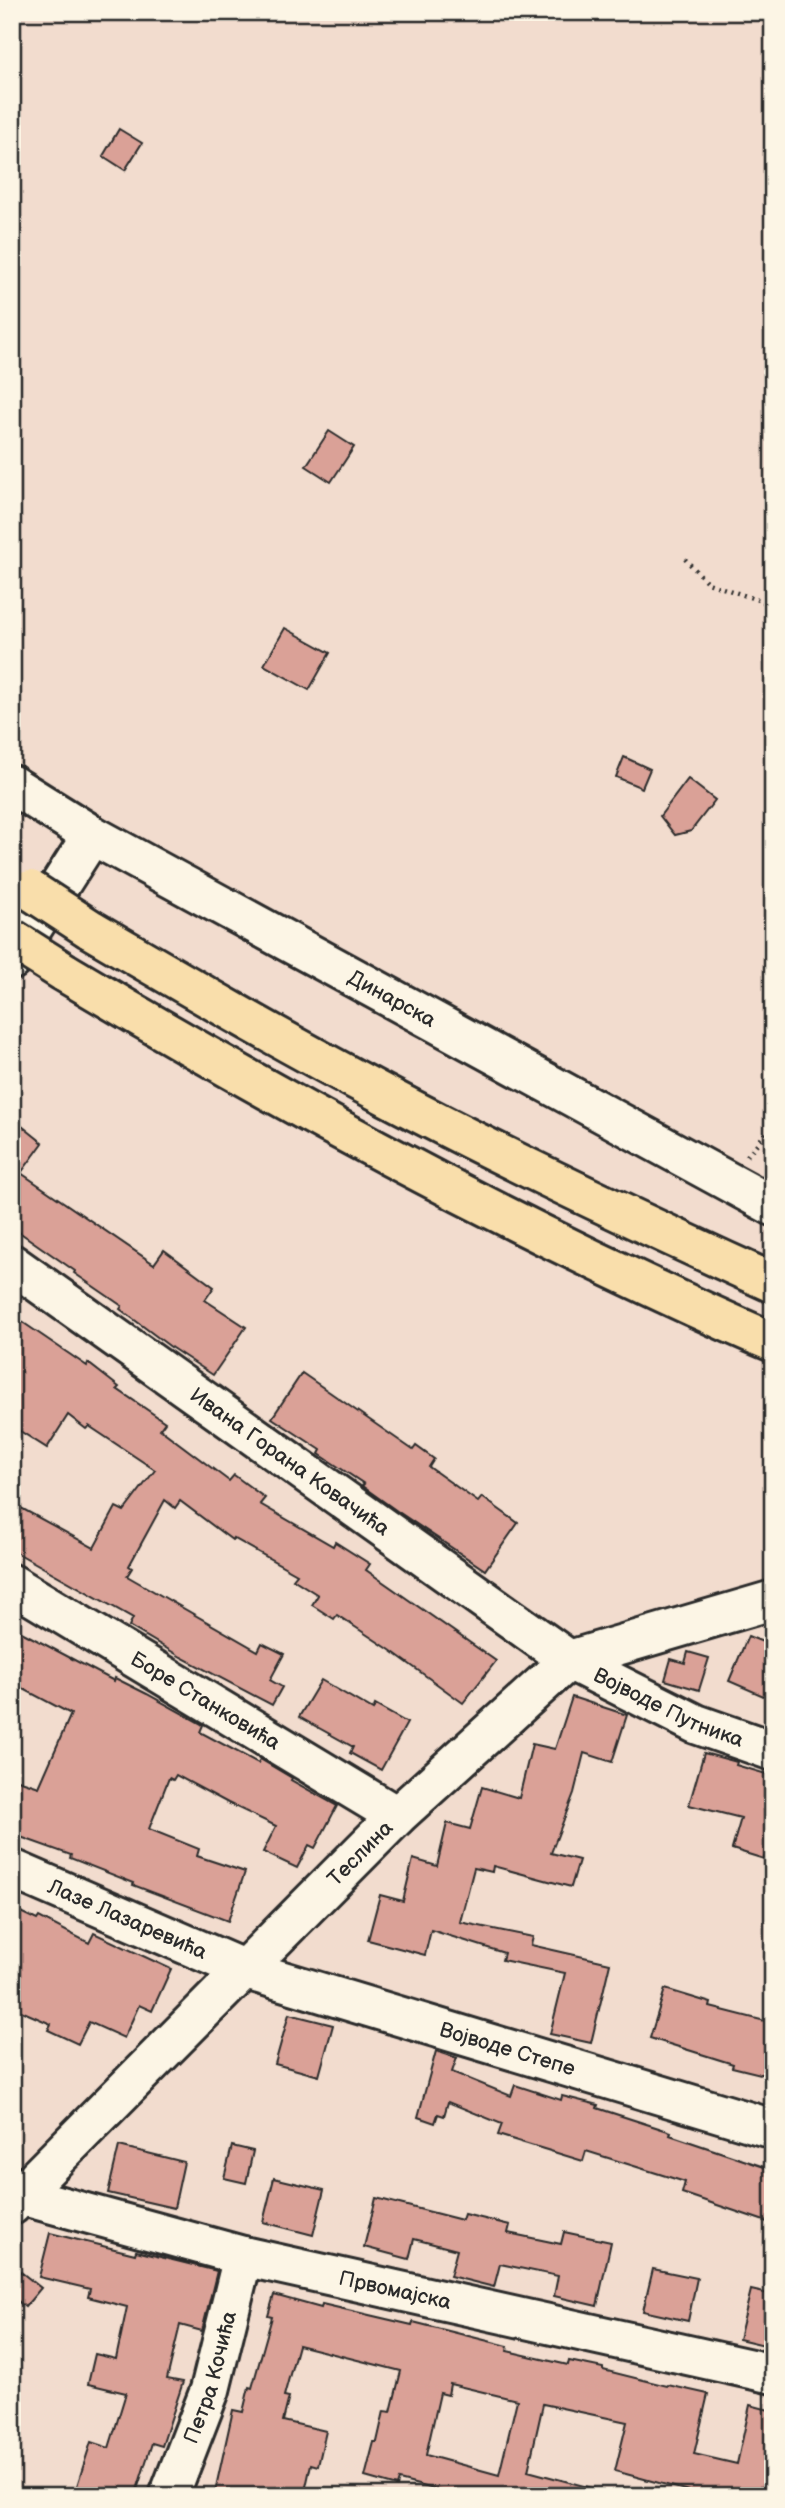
<svg xmlns="http://www.w3.org/2000/svg" width="785" height="2508" viewBox="0 0 785 2508" font-family="'Balsamiq Sans',sans-serif">
<style>
.building{fill:#daa197;stroke:#2b2b2b;stroke-width:2;fill-rule:evenodd}
.lines{fill:none;stroke-linecap:round;stroke-linejoin:round}
.minor-casing{stroke:#2b2b2b;stroke-width:44}
.highway-casing{stroke:#2b2b2b;stroke-width:44}
.path{stroke:#2b2b2b;stroke-width:4.5;stroke-dasharray:2 5;stroke-linecap:butt}
.minor{stroke:#fcf5e5;stroke-width:38}
.highway{stroke:#f9deab;stroke-width:38}
.highway-bridge-casing{stroke:#2b2b2b;stroke-width:44;stroke-linecap:butt}
.highway-bridge{stroke:#f9deab;stroke-width:38}
.labels{text-anchor:middle;stroke-width:7;stroke-linejoin:round;paint-order:stroke}
.street-label{font-size:21px;fill:#2b2b2b;stroke:#fcf5e5}
</style>
<rect width="100%" height="100%" fill="#f2dcce"/>
<filter id="ink" filterUnits="userSpaceOnUse"><feTurbulence type="fractalNoise" baseFrequency=".0143" numOctaves="2"/><feDisplacementMap in="SourceGraphic" scale="14" xChannelSelector="R" yChannelSelector="G"/><feConvolveMatrix kernelMatrix="1 2 1 2 8 2 1 2 1" color-interpolation-filters="sRGB"/></filter>
<g filter="url(#ink)">
<g class="building">
<polygon points="119,129 142,143 125,170 103,156"/>
<polygon points="329,431 354,447 331,482 306,466"/>
<polygon points="285,628 330,653 309,690 264,665"/>
<polygon points="624,757 650,769 642,788 616,777"/>
<polygon points="688,779 715,800 691,831 675,835 660,816"/>
<polygon points="12,1118 43,1143 21,1173 154,1264 164,1250 214,1287 205,1300 246,1327 213,1375 172,1348 120,1309 122,1306 74,1273 75,1271 12,1227"/>
<polygon points="12,1315 87,1366 88,1363 119,1387 117,1389 165,1422 160,1429 229,1481 234,1475 265,1498 260,1504 333,1546 335,1542 370,1564 366,1570 496,1661 463,1703 390,1650 337,1615 334,1619 312,1605 318,1595 293,1579 297,1574 233,1538 232,1540 180,1501 175,1508 165,1500 129,1566 132,1568 127,1576 258,1651 262,1643 284,1654 270,1680 282,1687 272,1705 181,1657 129,1626 133,1618 12,1550 12,1503 94,1548 116,1507 124,1511 155,1470 89,1426 86,1429 68,1415 47,1448 12,1426"/>
<polygon points="302,1373 413,1450 416,1446 434,1459 429,1467 478,1502 482,1497 518,1523 485,1570 397,1511 362,1486 364,1484 319,1454 321,1450 272,1418"/>
<polygon points="12,1627 114,1681 115,1678 147,1694 203,1725 200,1732 258,1763 260,1759 292,1778 291,1780 337,1806 315,1848 309,1845 297,1868 263,1852 276,1826 228,1803 176,1775 173,1780 169,1778 149,1829 199,1849 197,1856 245,1872 228,1921 133,1885 134,1883 70,1858 71,1855 12,1834 12,1778 39,1787 71,1714 12,1683"/>
<polygon points="748,1636 773,1646 773,1700 729,1681"/>
<polygon points="688,1652 709,1658 699,1690 665,1680 671,1659 685,1663"/>
<polygon points="321,1680 373,1710 375,1705 407,1723 381,1770 350,1753 353,1747 299,1717"/>
<polygon points="572,1697 627,1715 612,1762 584,1753 574,1793 551,1853 579,1860 571,1887 493,1866 492,1872 474,1868 460,1922 533,1937 531,1945 610,1963 591,2043 550,2034 565,1973 502,1960 504,1953 431,1930 425,1955 368,1940 380,1895 403,1901 413,1859 437,1866 447,1823 470,1829 482,1787 519,1798 532,1744 555,1749"/>
<polygon points="704,1753 737,1762 736,1765 773,1776 773,1828 764,1859 732,1849 741,1818 689,1805"/>
<polygon points="12,1908 37,1920 39,1917 89,1943 94,1933 171,1969 152,2011 139,2005 124,2038 89,2022 78,2044 48,2030 51,2024 12,2007"/>
<polygon points="665,1989 711,2003 710,2007 773,2023 773,2077 732,2067 733,2064 650,2038"/>
<polygon points="289,2014 333,2025 319,2076 275,2064"/>
<polygon points="436,2051 457,2058 452,2072 511,2096 515,2085 561,2100 562,2096 598,2105 597,2108 671,2132 670,2135 773,2170 773,2224 682,2193 685,2182 586,2151 583,2161 498,2135 502,2124 448,2102 444,2116 438,2114 435,2123 418,2117"/>
<polygon points="119,2146 184,2162 174,2208 108,2193"/>
<polygon points="232,2146 253,2151 246,2183 224,2178"/>
<polygon points="274,2178 324,2190 313,2235 263,2222"/>
<polygon points="376,2198 462,2220 464,2214 510,2225 508,2233 561,2244 564,2232 611,2242 597,2306 554,2296 558,2276 500,2264 494,2287 450,2276 457,2250 414,2239 409,2259 364,2247"/>
<polygon points="50,2233 135,2254 136,2251 217,2271 202,2331 180,2325 167,2379 183,2382 162,2446 152,2443 135,2496 88,2496 75,2492 91,2442 109,2448 126,2393 88,2384 95,2354 116,2359 127,2307 88,2297 90,2289 39,2277"/>
<polygon points="12,2265 41,2288 25,2307 12,2296"/>
<polygon points="653,2269 697,2278 688,2321 643,2311"/>
<polygon points="751,2290 773,2295 773,2347 739,2339"/>
<path d="M274,2295L321,2308L322,2304L412,2325L413,2322L508,2346L507,2351L568,2365L569,2361L603,2368V2370L667,2386L668,2385L708,2394L694,2454L737,2464L750,2405L773,2411V2496H707L615,2471L627,2422L543,2404L528,2471L595,2489L594,2496H461L399,2480L397,2486L365,2477L374,2442H377L384,2411L391,2412L401,2371L298,2345L284,2396L289,2397L283,2421L326,2431L318,2466L311,2464L304,2496H214L233,2410L243,2412L249,2387L252,2388L272,2317L268,2316ZM450,2384L517,2400L499,2475L426,2455L440,2393L448,2395Z"/>
</g>
<g class="lines">
<g class="minor-casing">
<g id="minor">
<path id="s1" d="M12,785L92,835L773,1206"/>
<polyline points="12,960 92,835"/>
<path id="s2" d="M12,1264L569,1660L696,1724L773,1751"/>
<path id="s3" d="M12,1584L397,1816"/>
<path id="s4" d="M12,1869L243,1969L773,2129"/>
<path id="s5" d="M20,2195L243,2256L773,2374"/>
<path id="s6" d="M12,2205L20,2195L397,1816L569,1660L773,1600"/>
<path id="s7" d="M169,2496L210,2390L243,2256"/>
</g>
</g>
<g class="highway-casing">
<g id="highway">
<path d="M90,929C186,985 282,1041 381,1093C509,1161 641,1223 773,1283"/>
<path d="M64,972C236,1075 410,1171 590,1258C651,1287 711,1316 773,1342"/>
</g>
</g>
<g class="path">
<polyline points="685,559 708,583 773,605"/>
<polyline points="747,1156 773,1124"/>
</g>
<use href="#minor" class="minor"/>
<use href="#highway" class="highway"/>
<g class="highway-bridge-casing">
<g id="highway-bridge">
<polyline points="30,890 90,929"/>
<polyline points="12,939 64,972"/>
</g>
</g>
<use href="#highway-bridge" class="highway-bridge"/>
</g>
</g>
<g class="labels">
<g class="street-label">
<text dy="7" stroke="none"><textPath href="#s1" startOffset="436">Динарска</textPath></text>
<text dy="7" stroke="none"><textPath href="#s2" startOffset="341">Ивана Горана Ковачића</textPath></text>
<text dy="7" stroke="none"><textPath href="#s3" startOffset="226">Боре Станковића</textPath></text>
<text dy="7" stroke="none"><textPath href="#s2" startOffset="794">Војводе Путника</textPath></text>
<text dy="7" stroke="none"><textPath href="#s6" startOffset="495">Теслина</textPath></text>
<text dy="7" stroke="none"><textPath href="#s4" startOffset="126">Лазе Лазаревића</textPath></text>
<text dy="7" stroke="none"><textPath href="#s4" startOffset="528">Војводе Степе</textPath></text>
<text dy="7" stroke="none"><textPath href="#s5" startOffset="387">Првомајска</textPath></text>
<text dy="7" stroke="none"><textPath href="#s7" startOffset="126">Петра Кочића</textPath></text>
</g>
</g>
<rect width="785" height="2508" fill="none" stroke="#fcf5e5" stroke-width="42"/>
<rect x="21" y="21" width="743" height="2466" fill="none" stroke="#2b2b2b" stroke-width="2.5" filter="url(#ink)"/>
</svg>
